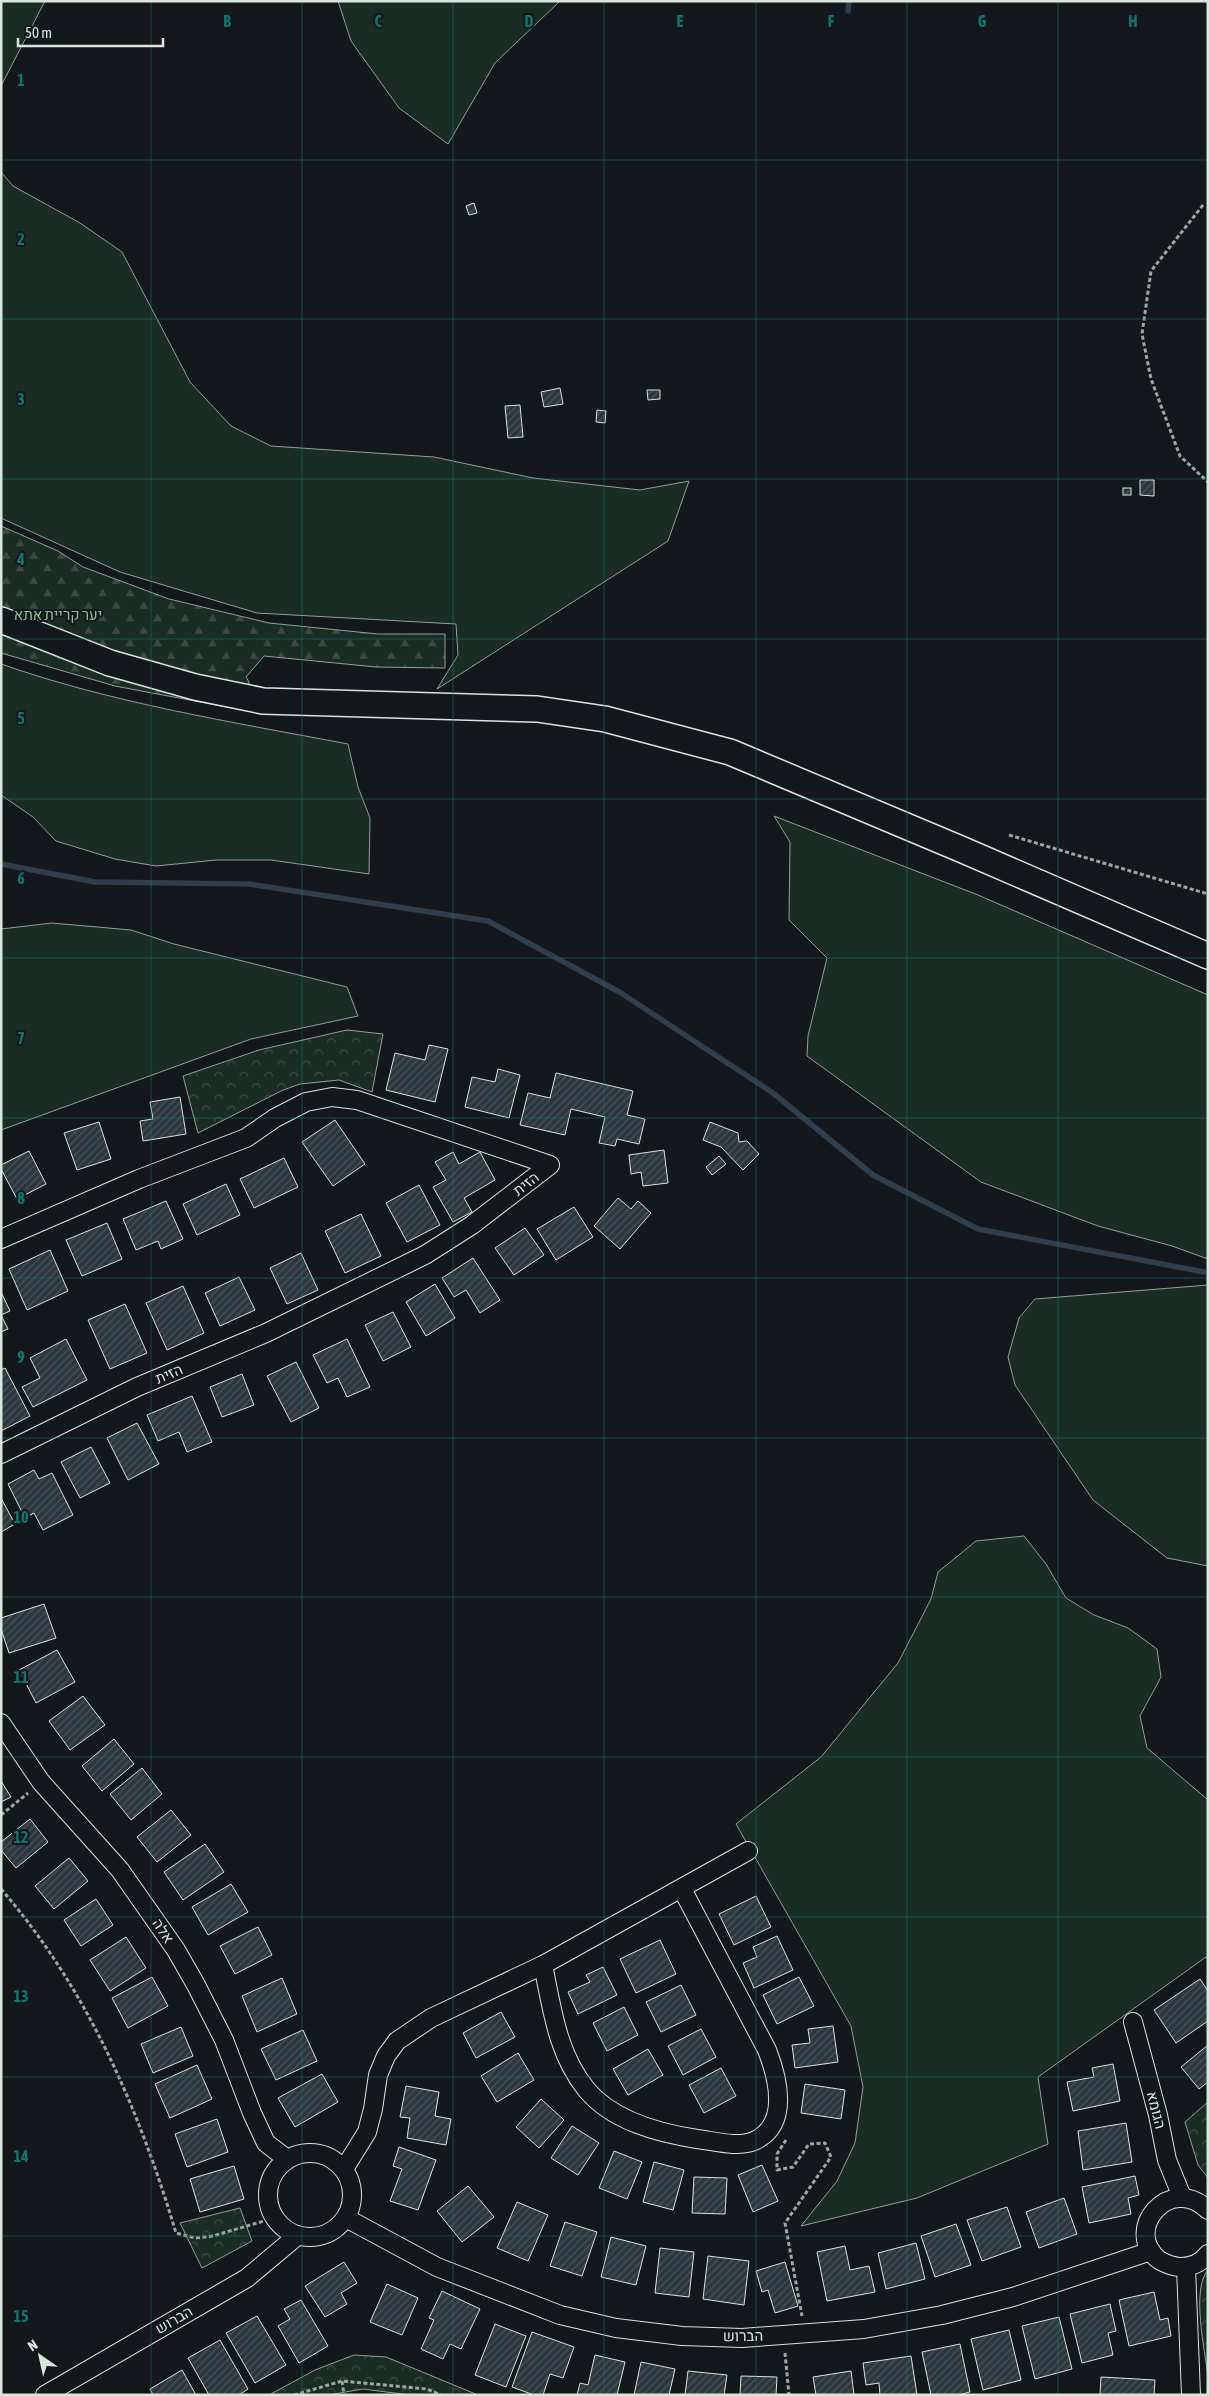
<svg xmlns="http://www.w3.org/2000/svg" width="1209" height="2396" viewBox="0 0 1209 2396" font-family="'Asap Condensed',Heebo,sans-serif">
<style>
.grass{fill:#1a2d24;stroke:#939e99}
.forest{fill:url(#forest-firs);stroke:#939e99}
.park{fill:url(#park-crowns);stroke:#939e99}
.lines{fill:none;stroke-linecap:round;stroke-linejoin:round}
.stream{stroke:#2f3f4d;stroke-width:5.5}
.building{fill:url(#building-hatch);stroke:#d8e6dc}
.minor-casing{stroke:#d8e6dc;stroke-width:20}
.secondary-casing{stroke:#d8e6dc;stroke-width:28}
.path{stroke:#9da8a2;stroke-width:3;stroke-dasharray:4 2.5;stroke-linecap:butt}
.minor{stroke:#14181c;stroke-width:18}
.secondary{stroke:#14181c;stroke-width:25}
.grid{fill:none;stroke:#0f766e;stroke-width:1;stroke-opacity:0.55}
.labels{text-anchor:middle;stroke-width:4;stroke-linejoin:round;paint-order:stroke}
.park-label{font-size:15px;fill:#8ac095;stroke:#14181c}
.street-label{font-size:15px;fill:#d8e6dc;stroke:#14181c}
.grid-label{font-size:16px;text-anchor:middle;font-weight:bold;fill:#0f766e;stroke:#14181c;stroke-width:4;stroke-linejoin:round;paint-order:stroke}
</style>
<defs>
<pattern id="forest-firs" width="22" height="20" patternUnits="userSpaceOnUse" patternTransform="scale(1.25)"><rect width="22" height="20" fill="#1a2d24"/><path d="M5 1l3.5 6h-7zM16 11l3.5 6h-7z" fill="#3b4b43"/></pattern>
<pattern id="park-crowns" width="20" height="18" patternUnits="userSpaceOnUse" patternTransform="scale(1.25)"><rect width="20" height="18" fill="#1a2d24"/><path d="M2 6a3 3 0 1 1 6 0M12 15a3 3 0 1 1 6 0" fill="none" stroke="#3b4b43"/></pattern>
<pattern id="building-hatch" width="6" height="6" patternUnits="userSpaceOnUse" patternTransform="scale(1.25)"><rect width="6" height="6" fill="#2c363c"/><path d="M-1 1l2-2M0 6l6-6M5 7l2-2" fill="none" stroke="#4a5358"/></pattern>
</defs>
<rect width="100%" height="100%" fill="#14181c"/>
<g class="grass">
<polygon points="1,1 45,1 1,86"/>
<polygon points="338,1 560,1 495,63 448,144 399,108 351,41"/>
<polygon points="1,172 13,186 80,223 122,252 190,382 231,426 271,446 434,457 533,478 640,490 689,481 668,541 437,689 458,655 456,624 257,613 120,572 1,518"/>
<path d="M1,664C112,703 232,722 348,744L358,787L370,818L369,874L271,860H216L156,866L115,859L56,841L33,817L1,795Z"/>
<polygon points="774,816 978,895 1208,995 1208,1259 1172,1246 1098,1226 981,1182 807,1056 808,1036 827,958 789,920 790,842"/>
<polygon points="52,923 131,930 174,944 347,987 358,1016 251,1039 1,1130 1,929"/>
<polygon points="1208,1285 1208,1566 1167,1558 1093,1500 1015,1385 1008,1357 1019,1318 1035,1299"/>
<polygon points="1024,1536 1046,1564 1066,1598 1094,1615 1128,1628 1157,1649 1161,1677 1140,1716 1147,1748 1208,1800 1208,1960 1206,1957 1038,2077 1048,2144 917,2198 801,2226 837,2181 855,2143 863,2087 851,2026 736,1824 821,1757 898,1663 931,1599 938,1572 976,1541"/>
</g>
<polygon class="forest" points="1,526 58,551 83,567 169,599 269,623 378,634 445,634 445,668 376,667 264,656 246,677 249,682 248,697 237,707 232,708 115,686 1,653"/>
<g class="park">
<polygon points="347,1030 383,1034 372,1092 339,1080 300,1084 283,1090 198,1133 183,1076 259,1050"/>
<polygon points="1208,2102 1208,2178 1198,2165 1185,2122"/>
<polygon points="240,2208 252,2241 202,2268 180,2223"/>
<path d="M1208,2270V2376C1205,2351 1191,2289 1208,2270Z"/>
<polygon points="354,2355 386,2357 478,2395 410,2395 363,2389 328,2395 269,2395 315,2370"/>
</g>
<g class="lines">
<g class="stream">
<polyline points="848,11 849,1"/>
<polyline points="1,864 95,882 249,884 488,921 621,993 773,1093 873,1175 978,1229 1204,1272"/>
</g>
</g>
<g class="building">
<polygon points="474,203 477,213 469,215 466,206"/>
<polygon points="560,388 563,404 544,407 541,392"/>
<polygon points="647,390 660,390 660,399 648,400"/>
<polygon points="520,405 523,437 508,438 505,406"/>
<polygon points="597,410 606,411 605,423 596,422"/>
<polygon points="1140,480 1154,480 1154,496 1140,495"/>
<rect x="1123" y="488" width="8" height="7"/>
<polygon points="429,1045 448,1049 435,1102 386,1090 395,1053 425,1060"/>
<polygon points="498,1069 520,1075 509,1118 465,1107 472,1077 495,1082"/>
<polygon points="556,1073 633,1091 627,1115 645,1119 639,1144 617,1139 615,1146 599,1143 605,1117 571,1109 565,1135 520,1125 528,1093 550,1098"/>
<polygon points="180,1097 186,1134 143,1141 140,1121 153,1119 150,1102"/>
<polygon points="335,1120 365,1164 333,1186 302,1142"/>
<polygon points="99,1122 111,1159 77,1170 64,1133"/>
<polygon points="710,1122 738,1133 739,1142 747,1141 759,1154 743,1170 721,1147 703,1140"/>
<polygon points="664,1150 668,1183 643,1186 641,1172 631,1174 629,1155"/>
<polygon points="29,1151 46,1184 17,1199 1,1169 1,1165"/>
<polygon points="453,1152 459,1164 480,1152 495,1180 464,1198 472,1212 453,1222 433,1187 446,1180 435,1162"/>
<polygon points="719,1156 726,1164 712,1175 706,1167"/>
<polygon points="284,1158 298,1187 254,1208 240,1179"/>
<polygon points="226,1184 240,1215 197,1235 183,1204"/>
<polygon points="419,1185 440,1225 407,1242 386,1203"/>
<polygon points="618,1198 631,1209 638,1201 651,1213 620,1249 594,1226"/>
<polygon points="166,1201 183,1239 161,1249 158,1241 136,1250 123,1219"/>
<polygon points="574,1207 593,1237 556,1260 537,1229"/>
<polygon points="361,1214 381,1256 345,1273 325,1231"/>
<polygon points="107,1223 122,1259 82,1276 66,1240"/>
<polygon points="525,1228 544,1255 514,1275 495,1248"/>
<polygon points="50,1250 68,1291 27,1310 9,1269"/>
<polygon points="301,1253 318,1290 287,1304 270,1268"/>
<polygon points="473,1258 500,1300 480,1313 466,1290 454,1297 442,1278"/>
<polygon points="239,1277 255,1310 220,1326 205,1293"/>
<polygon points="435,1284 455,1318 426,1336 406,1302"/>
<polygon points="183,1286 204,1333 167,1350 146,1303"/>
<polygon points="1,1292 10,1311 1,1315"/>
<polygon points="125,1304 147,1353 110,1369 88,1320"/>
<polygon points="393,1312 411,1347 383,1361 365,1325"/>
<polygon points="1,1315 8,1329 1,1332"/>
<polygon points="66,1339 87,1380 33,1407 22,1387 40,1378 30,1358"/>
<polygon points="347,1339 370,1387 347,1397 338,1378 327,1383 313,1355"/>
<polygon points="296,1362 319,1408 291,1422 267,1376"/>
<polygon points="5,1368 30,1416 1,1431 1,1370"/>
<polygon points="242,1374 254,1405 222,1417 210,1387"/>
<polygon points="192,1396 212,1442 187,1452 179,1432 158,1441 147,1415"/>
<polygon points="137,1423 159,1464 128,1480 107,1438"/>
<polygon points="91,1447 110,1483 80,1498 61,1462"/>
<polygon points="34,1470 39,1479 52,1473 73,1515 43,1530 34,1513 25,1518 8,1484"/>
<polygon points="1,1498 15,1524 1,1532"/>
<polygon points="44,1604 56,1638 9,1653 1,1629 1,1618"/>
<polygon points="57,1650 75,1682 36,1703 19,1670"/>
<polygon points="83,1696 105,1725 70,1750 49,1721"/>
<polygon points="114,1739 134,1764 102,1791 82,1766"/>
<polygon points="142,1768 162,1794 131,1820 110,1794"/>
<polygon points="1,1781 11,1797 1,1802"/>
<polygon points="171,1810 191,1835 157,1862 137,1837"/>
<polygon points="30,1819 48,1842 16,1868 1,1850 1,1842"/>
<polygon points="205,1844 224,1872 183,1900 164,1872"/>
<polygon points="69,1858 88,1881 54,1909 35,1886"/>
<polygon points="231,1884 248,1912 208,1935 192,1907"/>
<polygon points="756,1896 771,1927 734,1945 719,1914"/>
<polygon points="96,1899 113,1925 81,1946 64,1920"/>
<polygon points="258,1927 272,1955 235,1974 220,1946"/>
<polygon points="777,1936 793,1970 754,1988 743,1963 757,1957 753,1947"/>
<polygon points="126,1937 146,1968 110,1991 90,1960"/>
<polygon points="660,1940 676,1974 636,1993 620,1959"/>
<polygon points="603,1967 617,1995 578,2014 568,1992 590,1982 586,1975"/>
<polygon points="152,1977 168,2006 128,2028 112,1998"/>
<polygon points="799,1977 814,2006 777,2024 763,1995"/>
<polygon points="282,1978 297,2014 257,2032 242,1996"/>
<polygon points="1200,1979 1208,1991 1208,2021 1176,2043 1154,2010"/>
<polygon points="681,1985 696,2015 661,2032 646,2002"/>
<polygon points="624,2007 638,2035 607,2051 593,2023"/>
<polygon points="501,2012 515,2037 476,2058 463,2033"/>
<polygon points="833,2026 838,2062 795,2068 792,2045 810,2043 808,2029"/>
<polygon points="181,2027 193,2056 153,2073 141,2044"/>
<polygon points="701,2029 716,2057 683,2075 668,2046"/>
<polygon points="303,2030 317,2061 276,2080 261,2049"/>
<polygon points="1208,2045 1208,2082 1199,2089 1181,2067"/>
<polygon points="648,2049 663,2075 628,2095 613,2069"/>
<polygon points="518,2053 534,2080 497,2102 481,2076"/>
<polygon points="1113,2064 1120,2101 1073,2111 1067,2082 1094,2077 1092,2068"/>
<polygon points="197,2065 212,2099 170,2118 155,2084"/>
<polygon points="721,2068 736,2096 704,2113 689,2085"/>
<polygon points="322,2074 338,2102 295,2127 278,2098"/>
<polygon points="805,2084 845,2090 841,2119 801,2113"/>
<polygon points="406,2086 439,2092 435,2116 451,2119 446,2145 407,2138 410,2118 400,2117"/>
<polygon points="541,2099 564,2120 539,2148 516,2127"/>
<polygon points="217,2119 228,2152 187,2167 175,2134"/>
<polygon points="1126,2123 1132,2162 1083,2170 1078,2131"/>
<polygon points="572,2126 599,2143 578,2175 551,2158"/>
<polygon points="399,2147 436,2160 418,2210 390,2201 402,2169 393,2166"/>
<polygon points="614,2151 642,2162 627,2199 599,2188"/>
<polygon points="654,2162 684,2170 673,2210 643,2202"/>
<polygon points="762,2165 778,2201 753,2212 738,2175"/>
<polygon points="234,2166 244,2199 200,2212 190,2179"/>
<polygon points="1135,2176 1139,2195 1128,2198 1131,2214 1089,2223 1082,2187"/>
<polygon points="694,2177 727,2178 725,2214 692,2213"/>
<polygon points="468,2186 494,2217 462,2242 437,2211"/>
<polygon points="1064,2198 1077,2234 1039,2248 1026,2212"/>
<polygon points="517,2202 548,2215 528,2261 497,2248"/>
<polygon points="1007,2207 1021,2247 982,2261 967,2220"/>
<polygon points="565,2222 597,2232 582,2276 550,2266"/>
<polygon points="956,2224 971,2265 935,2277 921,2236"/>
<polygon points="611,2237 646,2246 636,2285 601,2277"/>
<polygon points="916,2243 925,2279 886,2289 878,2253"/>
<polygon points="845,2246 850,2270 869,2266 875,2292 827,2301 817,2252"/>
<polygon points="660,2248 694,2252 689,2297 655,2293"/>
<polygon points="708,2256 749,2261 744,2305 703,2299"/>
<polygon points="344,2262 357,2283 341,2293 347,2304 325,2317 305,2286"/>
<polygon points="785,2262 798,2306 775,2313 768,2290 762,2292 756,2271"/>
<polygon points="387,2284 418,2298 402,2335 370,2322"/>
<polygon points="442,2291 480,2309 461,2349 450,2344 443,2359 421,2349 434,2320 429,2318"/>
<polygon points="1154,2292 1160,2320 1168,2318 1171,2336 1129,2346 1119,2300"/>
<polygon points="301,2300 328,2346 299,2363 278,2326 290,2319 284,2309"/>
<polygon points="1110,2304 1116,2331 1108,2333 1113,2355 1082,2363 1070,2314"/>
<polygon points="257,2316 286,2365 255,2383 226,2333"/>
<polygon points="1059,2317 1072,2369 1035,2379 1022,2326"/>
<polygon points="495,2324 526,2336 506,2387 475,2375"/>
<polygon points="1009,2330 1021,2380 983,2390 971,2339"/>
<polygon points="532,2332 574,2347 563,2378 550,2374 543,2395 534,2395 512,2387"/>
<polygon points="220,2340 248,2389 239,2395 209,2395 188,2358"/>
<polygon points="960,2344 970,2392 958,2395 931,2395 922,2352"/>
<polygon points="595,2355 625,2362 617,2395 577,2395 580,2383 588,2385"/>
<polygon points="911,2356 917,2395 880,2395 879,2383 866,2385 863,2363"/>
<polygon points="641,2362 675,2369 669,2395 634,2395"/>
<polygon points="182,2370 196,2395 153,2395 150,2389"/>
<polygon points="688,2371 727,2375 724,2395 685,2395"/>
<polygon points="851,2371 854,2395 816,2395 813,2377"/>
<polygon points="741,2376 777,2377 776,2395 740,2395"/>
<polygon points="1101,2377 1155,2380 1154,2395 1100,2395"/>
</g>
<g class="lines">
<g class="minor-casing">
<g id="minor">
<polyline points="1,1239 139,1179 246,1138 275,1118 306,1102 332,1097 357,1100 550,1165 472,1225 425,1255 266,1333 137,1387 1,1454"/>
<polyline points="1,1723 41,1782 120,1870 176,1950 196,1985 224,2040 252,2113 266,2143 287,2159"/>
<path d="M543,1965C552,2008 557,2053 586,2089C612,2121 658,2133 697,2139C714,2141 737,2148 754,2141C790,2125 778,2078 767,2050L682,1889"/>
<polyline points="1133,2022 1158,2115 1167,2160 1182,2197"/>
<circle cx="310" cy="2195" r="42"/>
<polyline points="344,2169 367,2132 373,2109 378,2075 386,2056 397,2041 431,2018 543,1965 748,1851"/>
<path d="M1208,2210C1169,2173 1122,2231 1159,2260C1166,2264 1173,2267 1181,2267C1191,2267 1201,2263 1208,2254"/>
<polyline points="346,2218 437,2267 560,2315 616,2328 682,2336 742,2338 864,2329 942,2315 1013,2297 1151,2251"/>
<polyline points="1186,2267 1191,2395"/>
<polyline points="45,2395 247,2278 297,2236"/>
</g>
</g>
<g class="secondary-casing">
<polyline id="secondary" points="1,620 110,663 195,687 263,701 537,709 605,719 730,752 963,850 1208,956"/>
</g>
<g class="path">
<polyline points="1203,205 1151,271 1142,334 1151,379 1180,456 1208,482"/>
<polyline points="1009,835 1208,894"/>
<polyline points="1,1815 28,1793"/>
<path d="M1,1889C87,1988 139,2109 176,2233L195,2238L213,2236L274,2218"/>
<polyline points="786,2140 777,2154 777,2170 793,2167 809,2144 825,2143 831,2157 785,2223 802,2316"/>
<polyline points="785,2353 789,2395"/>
<polyline points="342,2381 344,2395"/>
<polyline points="294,2395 342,2381 427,2389 441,2395"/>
</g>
<use href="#minor" class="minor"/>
<use href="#secondary" class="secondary"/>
</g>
<path class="grid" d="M151,1V2395M302,1V2395M453,1V2395M604,1V2395M756,1V2395M907,1V2395M1058,1V2395M1,160H1208M1,319H1208M1,479H1208M1,639H1208M1,799H1208M1,958H1208M1,1118H1208M1,1278H1208M1,1438H1208M1,1597H1208M1,1757H1208M1,1917H1208M1,2077H1208M1,2236H1208"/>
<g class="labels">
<g class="park-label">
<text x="58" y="620">יער קריית אתא</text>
</g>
<g class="street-label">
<text transform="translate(526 1184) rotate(-38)" y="5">הזית</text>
<text transform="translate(169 1374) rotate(-23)" y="5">הזית</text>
<text transform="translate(163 1931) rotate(57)" y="5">אלה</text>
<text transform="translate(1156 2110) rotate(76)" y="5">הגומא</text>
<text transform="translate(174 2320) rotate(-30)" y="5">הברוש</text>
<text transform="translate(743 2336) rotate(-1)" y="5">הברוש</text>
</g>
</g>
<g class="grid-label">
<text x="227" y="27">B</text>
<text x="378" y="27">C</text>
<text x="529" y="27">D</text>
<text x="680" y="27">E</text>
<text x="831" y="27">F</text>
<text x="982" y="27">G</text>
<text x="1133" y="27">H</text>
<text x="21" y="86">1</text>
<text x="21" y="245">2</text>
<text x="21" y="405">3</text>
<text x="21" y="565">4</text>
<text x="21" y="724">5</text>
<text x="21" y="884">6</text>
<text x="21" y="1044">7</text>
<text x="21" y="1204">8</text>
<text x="21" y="1363">9</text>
<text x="21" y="1523">10</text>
<text x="21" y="1683">11</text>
<text x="21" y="1843">12</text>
<text x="21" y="2002">13</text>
<text x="21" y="2162">14</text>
<text x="21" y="2322">15</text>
</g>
<rect width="1209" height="2396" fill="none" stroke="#d8e6dc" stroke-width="5"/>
<g transform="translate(40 2356) rotate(326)" stroke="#14181c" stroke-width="4" paint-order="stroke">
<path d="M0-4L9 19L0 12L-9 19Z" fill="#d8e6dc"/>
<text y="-8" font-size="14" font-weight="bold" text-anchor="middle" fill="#d8e6dc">N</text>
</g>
<path d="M18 38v8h145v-8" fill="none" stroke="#d8e6dc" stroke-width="2.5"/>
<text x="25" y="38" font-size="15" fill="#d8e6dc" stroke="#14181c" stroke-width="4" paint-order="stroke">50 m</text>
</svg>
